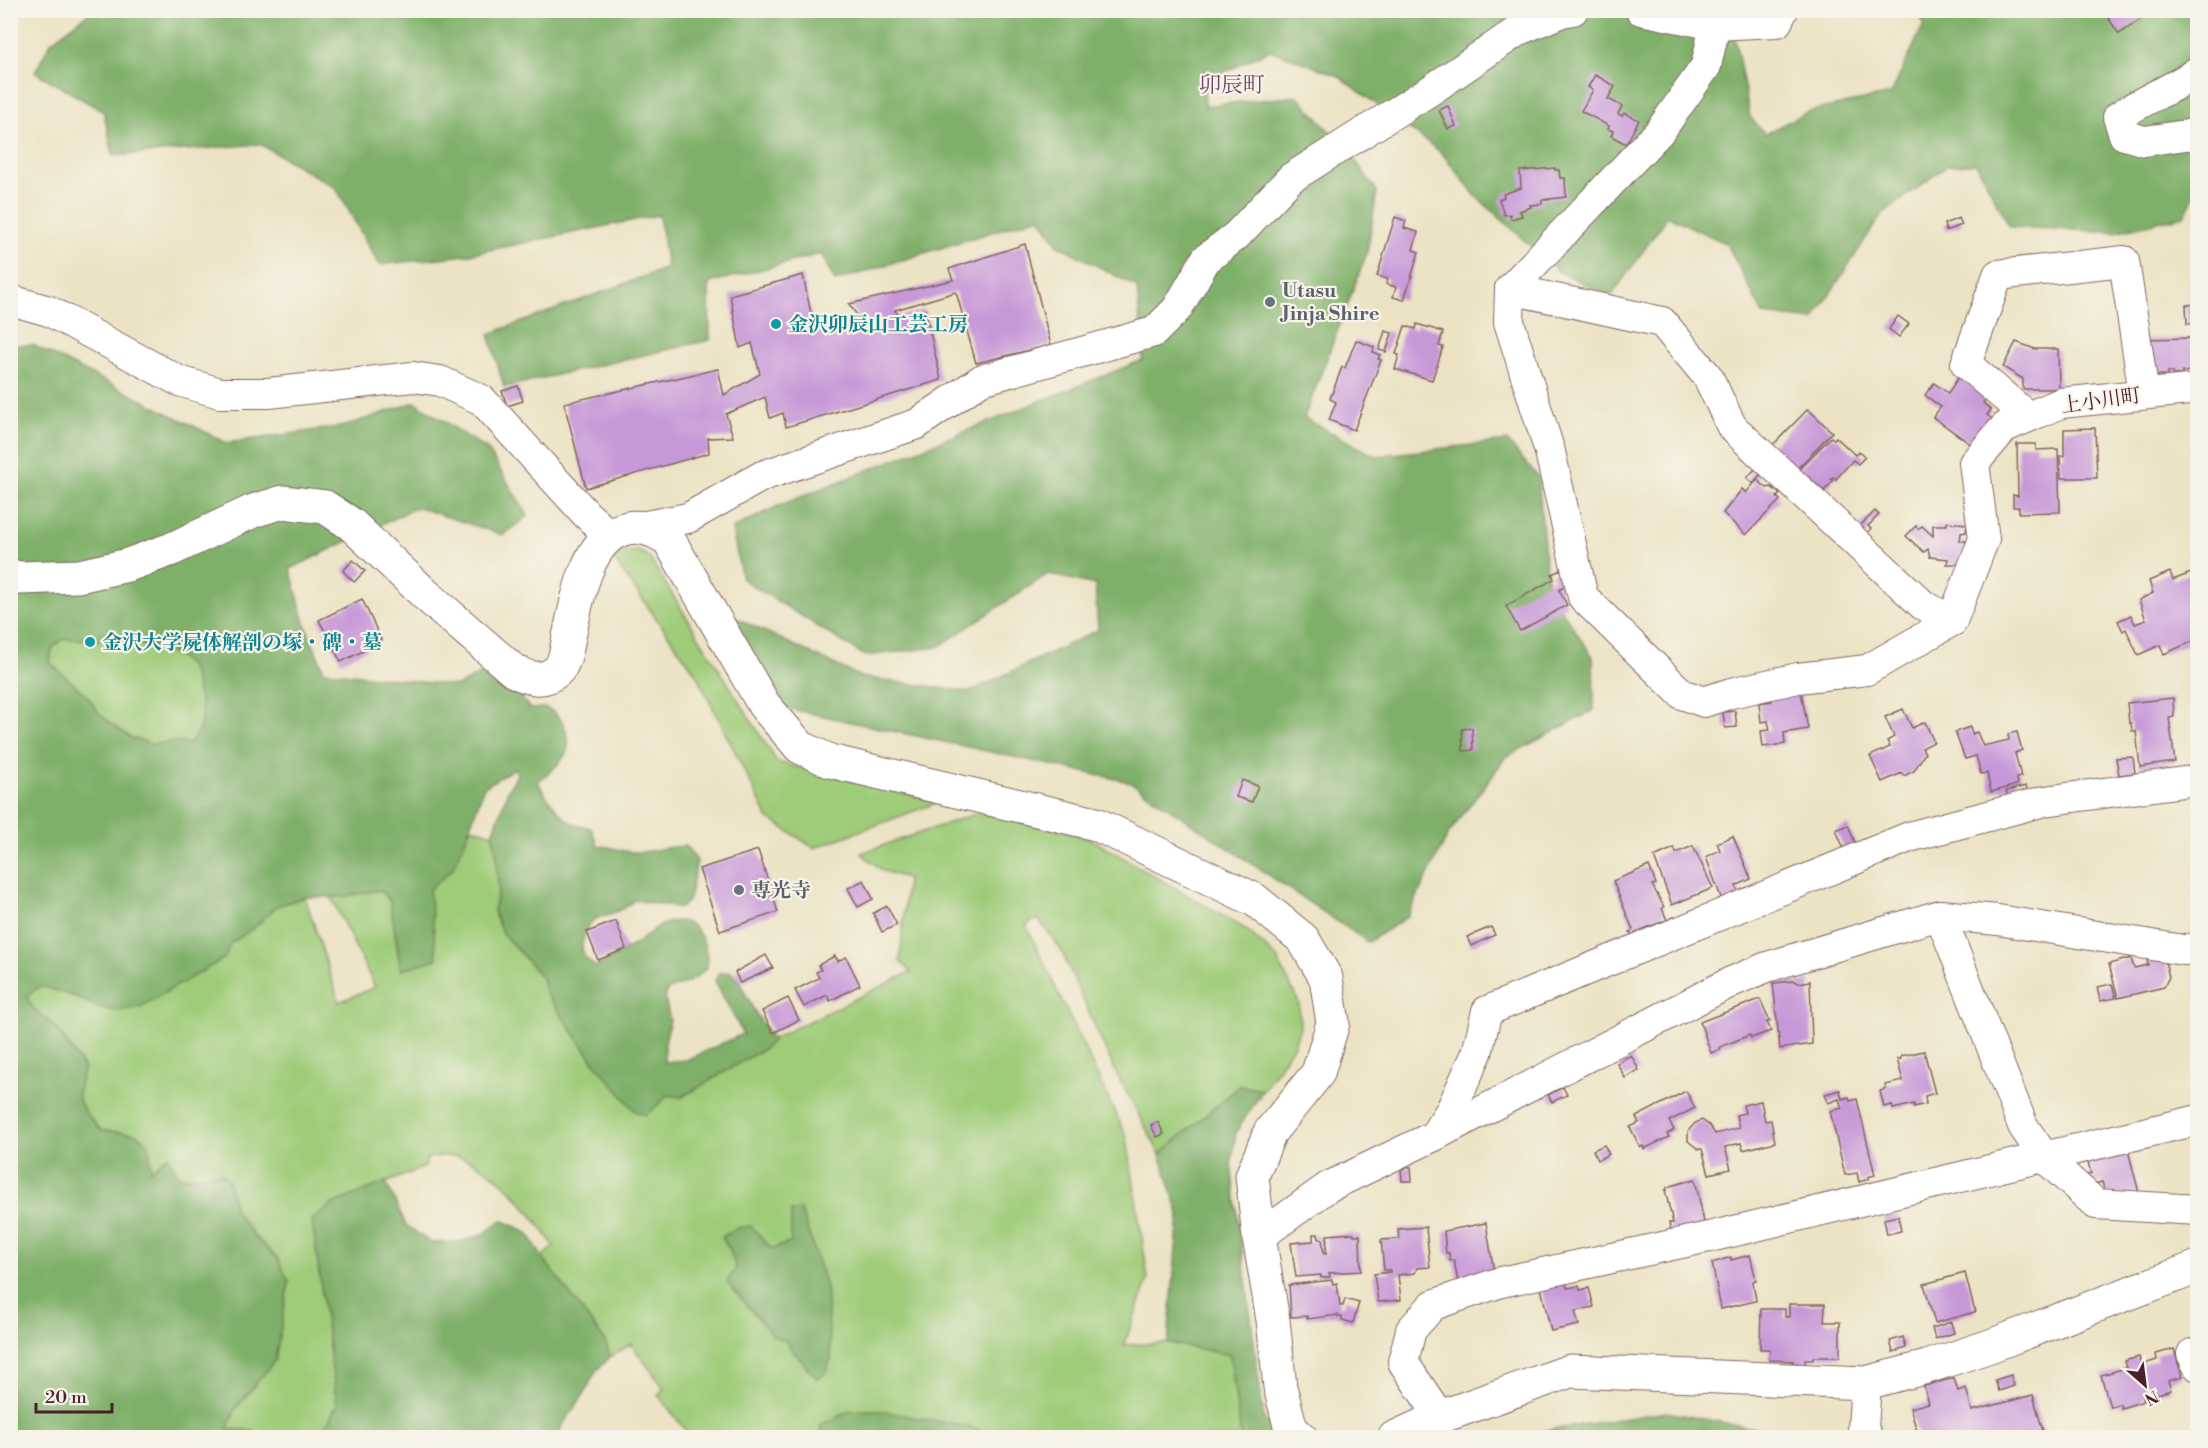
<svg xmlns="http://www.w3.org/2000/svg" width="2208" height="1448" viewBox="0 0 2208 1448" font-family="'Libre Bodoni','Noto Serif JP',serif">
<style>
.green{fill:#9fcc79;stroke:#747652;stroke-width:1.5}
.forest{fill:#7fb069;stroke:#64684a;stroke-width:1.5;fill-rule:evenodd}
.building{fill:#c798d8}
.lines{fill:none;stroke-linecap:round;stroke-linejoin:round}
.minor-casing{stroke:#836461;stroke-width:32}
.tertiary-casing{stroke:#836461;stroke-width:35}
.minor{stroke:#fff;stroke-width:30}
.tertiary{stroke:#fff;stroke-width:33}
.worship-dot{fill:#6b7280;stroke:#f7f3e8;stroke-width:2}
.culture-dot{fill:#0f9aa8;stroke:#f7f3e8;stroke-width:2}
.labels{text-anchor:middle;stroke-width:4.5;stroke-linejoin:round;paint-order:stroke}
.worship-label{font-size:20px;font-weight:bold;fill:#5b616d;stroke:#f7f3e8;text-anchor:start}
.culture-label{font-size:20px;font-weight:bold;fill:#0d838f;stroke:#f7f3e8;text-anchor:start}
.street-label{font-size:20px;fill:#4a1f2b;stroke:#f7f3e8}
.quarter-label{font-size:22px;fill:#764968;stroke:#f7f3e8}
</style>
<rect width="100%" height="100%" fill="#f7f3e8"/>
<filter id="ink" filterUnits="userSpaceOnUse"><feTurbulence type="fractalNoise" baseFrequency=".0167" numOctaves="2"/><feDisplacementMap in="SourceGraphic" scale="12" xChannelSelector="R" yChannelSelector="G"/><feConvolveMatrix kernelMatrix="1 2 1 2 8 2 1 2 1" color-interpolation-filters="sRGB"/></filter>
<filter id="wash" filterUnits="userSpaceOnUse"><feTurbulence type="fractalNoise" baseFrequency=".008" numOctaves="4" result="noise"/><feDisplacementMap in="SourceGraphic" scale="24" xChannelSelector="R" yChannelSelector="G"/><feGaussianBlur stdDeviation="1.35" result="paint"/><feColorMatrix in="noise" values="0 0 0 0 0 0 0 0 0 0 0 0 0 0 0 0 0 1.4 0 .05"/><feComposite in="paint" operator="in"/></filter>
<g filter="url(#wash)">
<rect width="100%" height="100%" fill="#ece3c4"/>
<g class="green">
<polygon points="639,551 649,557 777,762 939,802 814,848 768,818 695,672 612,557 625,552"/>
<path d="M63,639C97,639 167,639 190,667C195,673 196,685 199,693C205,715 204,725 190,744L175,742L150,744L132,738L110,723L99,713L88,697L50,663L52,648Z"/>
<path d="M978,813L1044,825L1091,839L1247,930L1277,958L1299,1003L1300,1027L1294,1045L1263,1090L1240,1086L1160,1154L1115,1071L1060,948L1038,919L1026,925L1127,1138L1148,1279L1124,1345L1168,1343L1230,1355L1241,1437H997L968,1427L874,1410L850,1411L821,1425L822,1437H691L658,1395L664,1388L631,1344L610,1357L605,1341L542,1257L554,1246C533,1215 495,1162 455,1156C447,1155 436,1157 427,1158L425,1167L333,1204L312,1220L337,1405L320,1437H258L252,1431L227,1429L236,1408L275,1360L289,1281L277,1258L253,1235L235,1211L229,1183L221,1172C198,1177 174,1180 152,1171C137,1165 87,1119 80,1105C74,1094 80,1079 84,1068L57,1028L32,1008L26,996L41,986L77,997L100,1008L229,944L255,927L277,906L305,897L339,1002L375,987L331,897L381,890L390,901L401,970L429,890L452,869L471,827L493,834L497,857L498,892L493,910L502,933L542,977L545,992L593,1060L607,1077L660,1103L667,1095L682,1097L765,1048L772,1039L911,972L900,961L907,878L883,871L861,853Z"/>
</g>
<g class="forest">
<polygon points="93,10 1729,10 1750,117 1765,134 1807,112 1891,94 1924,24 1917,11 2197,11 2197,190 2184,216 2115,232 2010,227 1976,163 1947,166 1881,215 1813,320 1763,314 1727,244 1668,216 1611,296 1558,271 1475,195 1442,153 1337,75 1270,50 1204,82 1205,106 1298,96 1352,156 1377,191 1367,253 1304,418 1375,456 1507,441 1538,477 1548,590 1593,657 1594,710 1506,757 1449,833 1407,917 1368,942 1130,782 772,705 728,614 861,677 969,692 1098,630 1095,585 1048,574 938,647 865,656 742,579 732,529 778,506 1143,360 1137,287 1058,245 1040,217 835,281 821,254 709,283 710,340 504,387 489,334 667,268 659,215 465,255 379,265 336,188 260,144 113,156 104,112 35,72 51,42"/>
<path d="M10,345H33L227,443L345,426L415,402L488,450L528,516L503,535L417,507L290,569L306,626L324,671L458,686L497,665L530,709C534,709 541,707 545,708C562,713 574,739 565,755C558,766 548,774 538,781C543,793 561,817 572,823C578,826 585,827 591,828L598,846C611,846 620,851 632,852C650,853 667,846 686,846L697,861L689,900L681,908L635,900C632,902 628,906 624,908C604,919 589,912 583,940C580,953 585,959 596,967C608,960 620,953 632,946C643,940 651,930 662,925C695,910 708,941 707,968L689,982L667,990L665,999L670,1020L665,1042L664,1062L686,1060L743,1034L715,981L719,973L731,972L740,983L756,1014L773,1040L765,1048L682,1097L667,1095L660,1103L646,1115L635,1111L593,1060L545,992L542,977L502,933L493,910L498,892L497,857L493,834L508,790L517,775L515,768L484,787L464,844L452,869L429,890L437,959L401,970L390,901L380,890L341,897H305L277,906L255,927L230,944L225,958L140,1007L118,1011L100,1008L77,997L41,986L26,996L33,1008L57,1028L84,1069C72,1101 80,1105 100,1130L137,1134L149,1144L151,1170L168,1156L179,1177H197L221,1172L229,1182L235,1211L253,1235L277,1258L289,1281L275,1360L236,1408L227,1429L252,1431L258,1437H11ZM63,639C97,639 166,638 190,667C195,673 196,685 198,693C205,715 204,725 190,744L175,742L150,744L131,738L110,723L99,713L88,697L50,663L52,648Z"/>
<polygon points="1240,1086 1263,1090 1236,1132 1231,1165 1264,1419 1281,1437 1241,1437 1230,1355 1168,1343 1179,1214 1160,1154"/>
<polygon points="386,1182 406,1225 431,1243 459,1242 482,1235 502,1220 528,1233 542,1257 605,1341 610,1357 596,1371 584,1394 561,1427 559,1437 320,1437 337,1405 312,1220 333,1204"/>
<polygon points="801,1210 826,1286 831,1359 824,1375 816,1378 785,1341 772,1335 727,1282 736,1268 730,1250 722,1237 737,1228 751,1226 772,1249 791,1242 791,1211"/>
<polygon points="874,1410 968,1427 997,1437 822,1437 821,1425 850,1411"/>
<polygon points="1666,1412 1802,1437 1504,1437"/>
</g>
<g id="blocks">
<g class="building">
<polygon points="2103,10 2142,10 2138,14 2141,19 2119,34"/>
<polygon points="1595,75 1615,86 1608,99 1622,106 1618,114 1622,116 1624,113 1639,120 1626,144 1611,136 1613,131 1608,129 1609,126 1581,111 1593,90 1588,87"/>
<polygon points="1448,106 1456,126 1448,129 1439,110"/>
<polygon points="1555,168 1555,170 1559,170 1560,178 1565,178 1566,197 1542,200 1542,204 1530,205 1531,207 1520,211 1522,216 1511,219 1510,214 1504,215 1499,199 1504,197 1503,194 1521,188 1520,171"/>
<polygon points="1395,217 1406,221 1404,228 1418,232 1413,250 1419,252 1404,300 1393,297 1396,287 1386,284 1388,279 1377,276"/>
<polygon points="1959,218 1962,225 1946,231 1944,224"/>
<polygon points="1025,244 1051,345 976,363 956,292 895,310 899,317 925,310 941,380 786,427 783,413 770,418 765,397 726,414 733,437 708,438 709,453 586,488 564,403 718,369 724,395 760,374 752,343 740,348 730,295 803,275 814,328 859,318 849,304 953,280 949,269"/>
<polygon points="2198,304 2198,323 2187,324 2186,305"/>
<polygon points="1898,316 1909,324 1899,337 1889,329"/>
<polygon points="1417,324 1443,332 1439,346 1443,347 1432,380 1395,369 1399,355 1396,354 1405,326 1416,329"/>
<polygon points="1385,331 1392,333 1386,352 1379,350"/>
<polygon points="2193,338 2193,344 2198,344 2198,364 2191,365 2191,371 2182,372 2182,375 2173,375 2173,372 2168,372 2168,375 2145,376 2143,339"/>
<polygon points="1356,340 1374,347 1373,352 1380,355 1378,359 1381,360 1354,430 1329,420 1336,402 1330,399 1342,367 1345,368"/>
<polygon points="2016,342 2035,349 2058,349 2059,389 2023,389 2023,379 2003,367"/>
<polygon points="1958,378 1988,397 1983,403 1991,410 1987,415 1992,419 1983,431 1976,448 1933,417 1941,407 1925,395 1934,383 1948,393"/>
<polygon points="518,386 523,401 507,406 502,391"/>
<polygon points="1808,409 1832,432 1796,470 1767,451"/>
<polygon points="2095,428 2097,478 2061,478 2060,456 2064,456 2064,429"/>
<polygon points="1831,437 1834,439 1836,437 1855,455 1859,451 1865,457 1858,464 1853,460 1836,479 1833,477 1831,479 1833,481 1824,491 1806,475 1800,481 1793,475"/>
<polygon points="2017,444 2036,444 2036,450 2058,449 2060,512 2019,513 2019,507 2013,507 2013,495 2018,496"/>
<polygon points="1755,469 1761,474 1753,483 1747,478"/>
<polygon points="1757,480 1767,488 1771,487 1780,494 1777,497 1780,500 1746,535 1723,513 1742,489 1746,493"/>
<polygon points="1875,511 1879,515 1868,526 1871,529 1863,537 1856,530"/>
<polygon points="1947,522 1967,524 1966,532 1961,533 1960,541 1966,541 1964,564 1947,564 1948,559 1930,557 1928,549 1924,552 1906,536 1916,526 1918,529 1922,526 1933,536 1933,525 1947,525"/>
<polygon points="353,560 365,571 354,582 343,571"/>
<polygon points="1564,568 1572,582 1559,590 1567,605 1520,631 1506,606 1554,579 1552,574"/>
<polygon points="2170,572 2173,580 2191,573 2198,588 2198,639 2164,654 2160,645 2138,655 2126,629 2123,631 2118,621 2131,615 2135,624 2146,620 2139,600 2153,593 2149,581"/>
<polygon points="362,599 381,639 379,640 381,642 341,662 319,620"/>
<polygon points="1801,691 1808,729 1784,733 1785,744 1763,747 1761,731 1770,730 1768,721 1761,722 1759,703 1772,701 1772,696"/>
<polygon points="2173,698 2174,717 2169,718 2175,762 2140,767 2136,731 2132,731 2131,723 2129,723 2127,703"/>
<polygon points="1903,709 1912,728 1925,722 1934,742 1922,748 1925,753 1914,771 1904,776 1902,773 1882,782 1870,756 1890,747 1887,741 1894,737 1885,717"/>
<polygon points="1735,711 1737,727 1725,728 1723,712"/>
<polygon points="1970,727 1972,734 1977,732 1983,746 2009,740 2008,734 2017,732 2022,750 2015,753 2021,777 2016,778 2017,785 1991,792 1987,773 1981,774 1976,756 1965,759 1955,732"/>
<polygon points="1472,728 1473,750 1463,751 1462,729"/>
<polygon points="2133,757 2135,773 2119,775 2116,758"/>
<polygon points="1242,780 1258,786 1252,802 1236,797"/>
<polygon points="2026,786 2029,796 2009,802 2006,791"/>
<polygon points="1848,825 1856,845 1844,849 1836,830"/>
<polygon points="1733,836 1751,879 1736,886 1740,896 1723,903 1706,857 1720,850 1717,843"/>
<polygon points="1693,846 1713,888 1672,905 1654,857 1674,848 1676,853"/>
<polygon points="758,850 778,912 720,931 699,869"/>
<polygon points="1649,866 1656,884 1652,885 1664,907 1662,908 1667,920 1674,917 1676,921 1666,925 1664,921 1644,929 1647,935 1634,941 1630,932 1633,930 1613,881"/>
<polygon points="864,880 873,899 858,907 848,888"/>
<polygon points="887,906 897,925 882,932 873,913"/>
<polygon points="616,921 626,949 598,960 587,932"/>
<polygon points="1491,927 1495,935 1471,946 1467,937"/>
<polygon points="766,955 773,968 740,983 735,972"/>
<polygon points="835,956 838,961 846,957 860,985 830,1001 827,995 804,1007 795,990 819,978 816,972 821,970 818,965"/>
<polygon points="2131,958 2134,968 2148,965 2147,960 2165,961 2169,977 2164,987 2118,998 2109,964"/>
<polygon points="1794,981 1799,983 1810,981 1812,1044 1780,1049 1773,983"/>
<polygon points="2112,984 2116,998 2100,1001 2097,987"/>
<polygon points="788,998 799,1020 773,1033 762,1011"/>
<polygon points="1760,999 1770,1021 1767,1022 1771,1031 1751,1038 1750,1035 1720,1047 1721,1049 1711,1053 1700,1022"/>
<polygon points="1924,1051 1935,1093 1925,1096 1926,1104 1914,1107 1914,1104 1893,1109 1892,1105 1884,1107 1880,1091 1886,1089 1885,1085 1903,1081 1897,1059 1901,1059 1901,1056"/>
<polygon points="1631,1055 1639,1070 1625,1078 1617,1063"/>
<polygon points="1563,1087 1567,1095 1552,1102 1548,1095"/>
<polygon points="1840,1090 1842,1099 1849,1097 1850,1101 1857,1099 1875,1175 1868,1177 1869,1179 1859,1182 1857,1173 1845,1175 1830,1111 1842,1108 1839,1099 1828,1103 1825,1094"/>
<polygon points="1686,1091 1695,1108 1669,1121 1674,1130 1667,1134 1669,1137 1644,1149 1643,1146 1640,1147 1630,1127 1639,1123 1636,1117"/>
<polygon points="1761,1101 1765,1121 1771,1120 1775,1142 1743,1150 1741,1143 1725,1147 1731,1169 1709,1174 1702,1149 1698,1149 1688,1141 1688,1131 1695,1123 1702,1120 1710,1126 1715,1134 1739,1128 1736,1115 1745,1113 1743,1105"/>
<polygon points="1158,1122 1164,1134 1157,1137 1151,1125"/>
<polygon points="1604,1145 1609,1154 1598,1160 1593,1150"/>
<polygon points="2128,1150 2139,1193 2106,1195 2102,1182 2090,1185 2087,1175 2091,1174 2087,1158"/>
<polygon points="1411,1167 1412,1181 1402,1181 1401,1169"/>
<polygon points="1695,1179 1705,1227 1673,1238 1669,1223 1673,1223 1665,1190 1667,1190 1667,1187"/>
<polygon points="1898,1216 1901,1231 1887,1234 1884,1219"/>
<polygon points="1486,1223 1494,1272 1472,1276 1472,1279 1458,1282 1454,1260 1450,1261 1449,1253 1446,1253 1444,1231"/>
<polygon points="1426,1227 1430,1267 1417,1268 1415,1273 1398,1275 1401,1300 1378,1302 1374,1274 1390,1272 1390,1270 1384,1270 1381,1240 1399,1239 1398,1229"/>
<polygon points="1354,1233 1354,1235 1360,1235 1361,1271 1329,1273 1330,1277 1321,1278 1321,1275 1296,1277 1291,1243 1313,1241 1313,1234 1318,1234 1319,1239 1322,1239 1324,1254 1326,1254 1327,1235"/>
<polygon points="1750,1255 1756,1280 1753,1281 1756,1301 1721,1309 1712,1263 1731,1257 1731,1260"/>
<polygon points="1965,1273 1975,1312 1935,1323 1924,1284"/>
<polygon points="1332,1280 1333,1284 1337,1283 1340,1306 1343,1306 1345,1299 1359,1303 1353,1323 1342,1320 1342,1317 1338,1317 1338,1315 1307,1319 1307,1316 1291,1317 1289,1285"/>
<polygon points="1566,1283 1567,1288 1579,1286 1580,1290 1589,1288 1594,1307 1575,1311 1579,1325 1551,1331 1541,1288"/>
<polygon points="1789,1304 1825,1304 1824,1322 1840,1322 1840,1357 1813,1357 1813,1360 1805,1360 1805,1364 1792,1363 1793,1361 1769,1360 1770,1349 1760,1349 1761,1309 1785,1309 1785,1317 1789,1317"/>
<polygon points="1951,1322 1954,1333 1935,1339 1932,1328"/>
<polygon points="1903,1337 1906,1348 1893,1352 1890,1341"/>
<polygon points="2174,1349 2182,1377 2168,1381 2171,1390 2143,1398 2144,1401 2121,1408 2120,1404 2110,1407 2101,1375 2126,1368 2124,1361 2139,1357 2141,1365 2157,1360 2156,1354"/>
<polygon points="2011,1375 2014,1386 1999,1391 1995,1380"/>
<polygon points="1954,1378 1958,1391 1966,1388 1972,1411 2033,1395 2043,1431 2041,1431 2042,1435 2032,1438 1919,1438 1910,1408 1929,1403 1924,1386"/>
</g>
</g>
</g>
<g filter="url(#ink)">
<use href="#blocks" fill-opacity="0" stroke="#836461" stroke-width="1.5"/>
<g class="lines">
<g class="minor-casing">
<g id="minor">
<polyline points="1641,10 1715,25 1777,22 1783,10"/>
<polyline points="1715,25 1706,66 1660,131 1510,289 1509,322 1550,452 1583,597 1682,694 1704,702 1731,693 1798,678 1867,670 1952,621"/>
<path d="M2198,71C2172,90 2143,99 2118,117L2124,135L2144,141L2193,134L2198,138"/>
<polyline points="1510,289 1662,322 1708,377 1732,427 1923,605 1952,621"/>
<polyline points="10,300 49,311 179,381 220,393 269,393 413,377 440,381 482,400 586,514 609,535"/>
<polyline points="2028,417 1966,364 1998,275 2124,261 2144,394"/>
<polyline points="640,527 688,518 762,476 917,424 981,380 1154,332 1177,309 1206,259 1236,236 1291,178 1431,90 1519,30 1562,12 1573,10"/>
<polyline points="1952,621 1984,539 1974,463 2005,427 2061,403 2198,389"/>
<polyline points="1940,915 2023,1126 2045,1158 2096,1204 2198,1210"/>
<polyline points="1434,1136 1451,1110 1477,1053 1487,1011 1909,837 2045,801 2198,780"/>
<polyline points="1259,1237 1328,1187 1434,1136 1731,982 1767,967 1940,915 1998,920 2183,950 2198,949"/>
<polyline points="2192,1354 2198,1366"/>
<polyline points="1866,1383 1863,1428 1868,1438"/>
<polyline points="1440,1417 1403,1362 1411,1330 1433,1305 1501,1282 1718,1235 2198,1120"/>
</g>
</g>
<g class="tertiary-casing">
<g id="tertiary">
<path d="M10,576L20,578L79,576L128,565L172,549L253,511L283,502L325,507L351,524L426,595L514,671C528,678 543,683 557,671C565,664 567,647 569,637C576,605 585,546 618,531C637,523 653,529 669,540L764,705L800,747L830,761L1096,824L1255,900L1303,939L1326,978L1333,1023L1318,1073L1270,1132L1252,1176L1259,1237L1273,1320L1280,1387L1291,1429L1301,1438"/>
<polyline points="1394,1438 1440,1417 1570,1371 1866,1383 1927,1367 1990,1346 2198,1267"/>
</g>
</g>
<use href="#minor" class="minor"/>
<use href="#tertiary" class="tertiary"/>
</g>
</g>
<g class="worship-dot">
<circle cx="1270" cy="302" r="6"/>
<circle cx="739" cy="890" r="6"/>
</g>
<g class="culture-dot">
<circle cx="776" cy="324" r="6"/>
<circle cx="90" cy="642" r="6"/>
</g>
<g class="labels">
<g class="worship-label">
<text x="1282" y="297">Utasu<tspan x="1282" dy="23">Jinja Shire</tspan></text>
<text x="751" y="897">専光寺</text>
</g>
<g class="culture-label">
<text x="788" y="331">金沢卯辰山工芸工房</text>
<text x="102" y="649">金沢大学屍体解剖の塚・碑・墓</text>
</g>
<g class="street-label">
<text transform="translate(2101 400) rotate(-8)" y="7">上小川町</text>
</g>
<g class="quarter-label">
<text x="1232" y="92">卯辰町</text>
</g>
</g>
<rect width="2208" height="1448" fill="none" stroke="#f7f3e8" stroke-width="36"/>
<g transform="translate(2145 1385) rotate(152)" stroke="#f7f3e8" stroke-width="4.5" paint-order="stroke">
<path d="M0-4.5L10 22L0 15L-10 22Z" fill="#4a1f2b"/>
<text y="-9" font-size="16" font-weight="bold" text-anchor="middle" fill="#4a1f2b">N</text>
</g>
<path d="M36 1403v9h76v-9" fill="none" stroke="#4a1f2b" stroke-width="3"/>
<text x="45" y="1403" font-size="18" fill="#4a1f2b" stroke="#f7f3e8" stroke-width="4.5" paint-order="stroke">20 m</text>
</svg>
